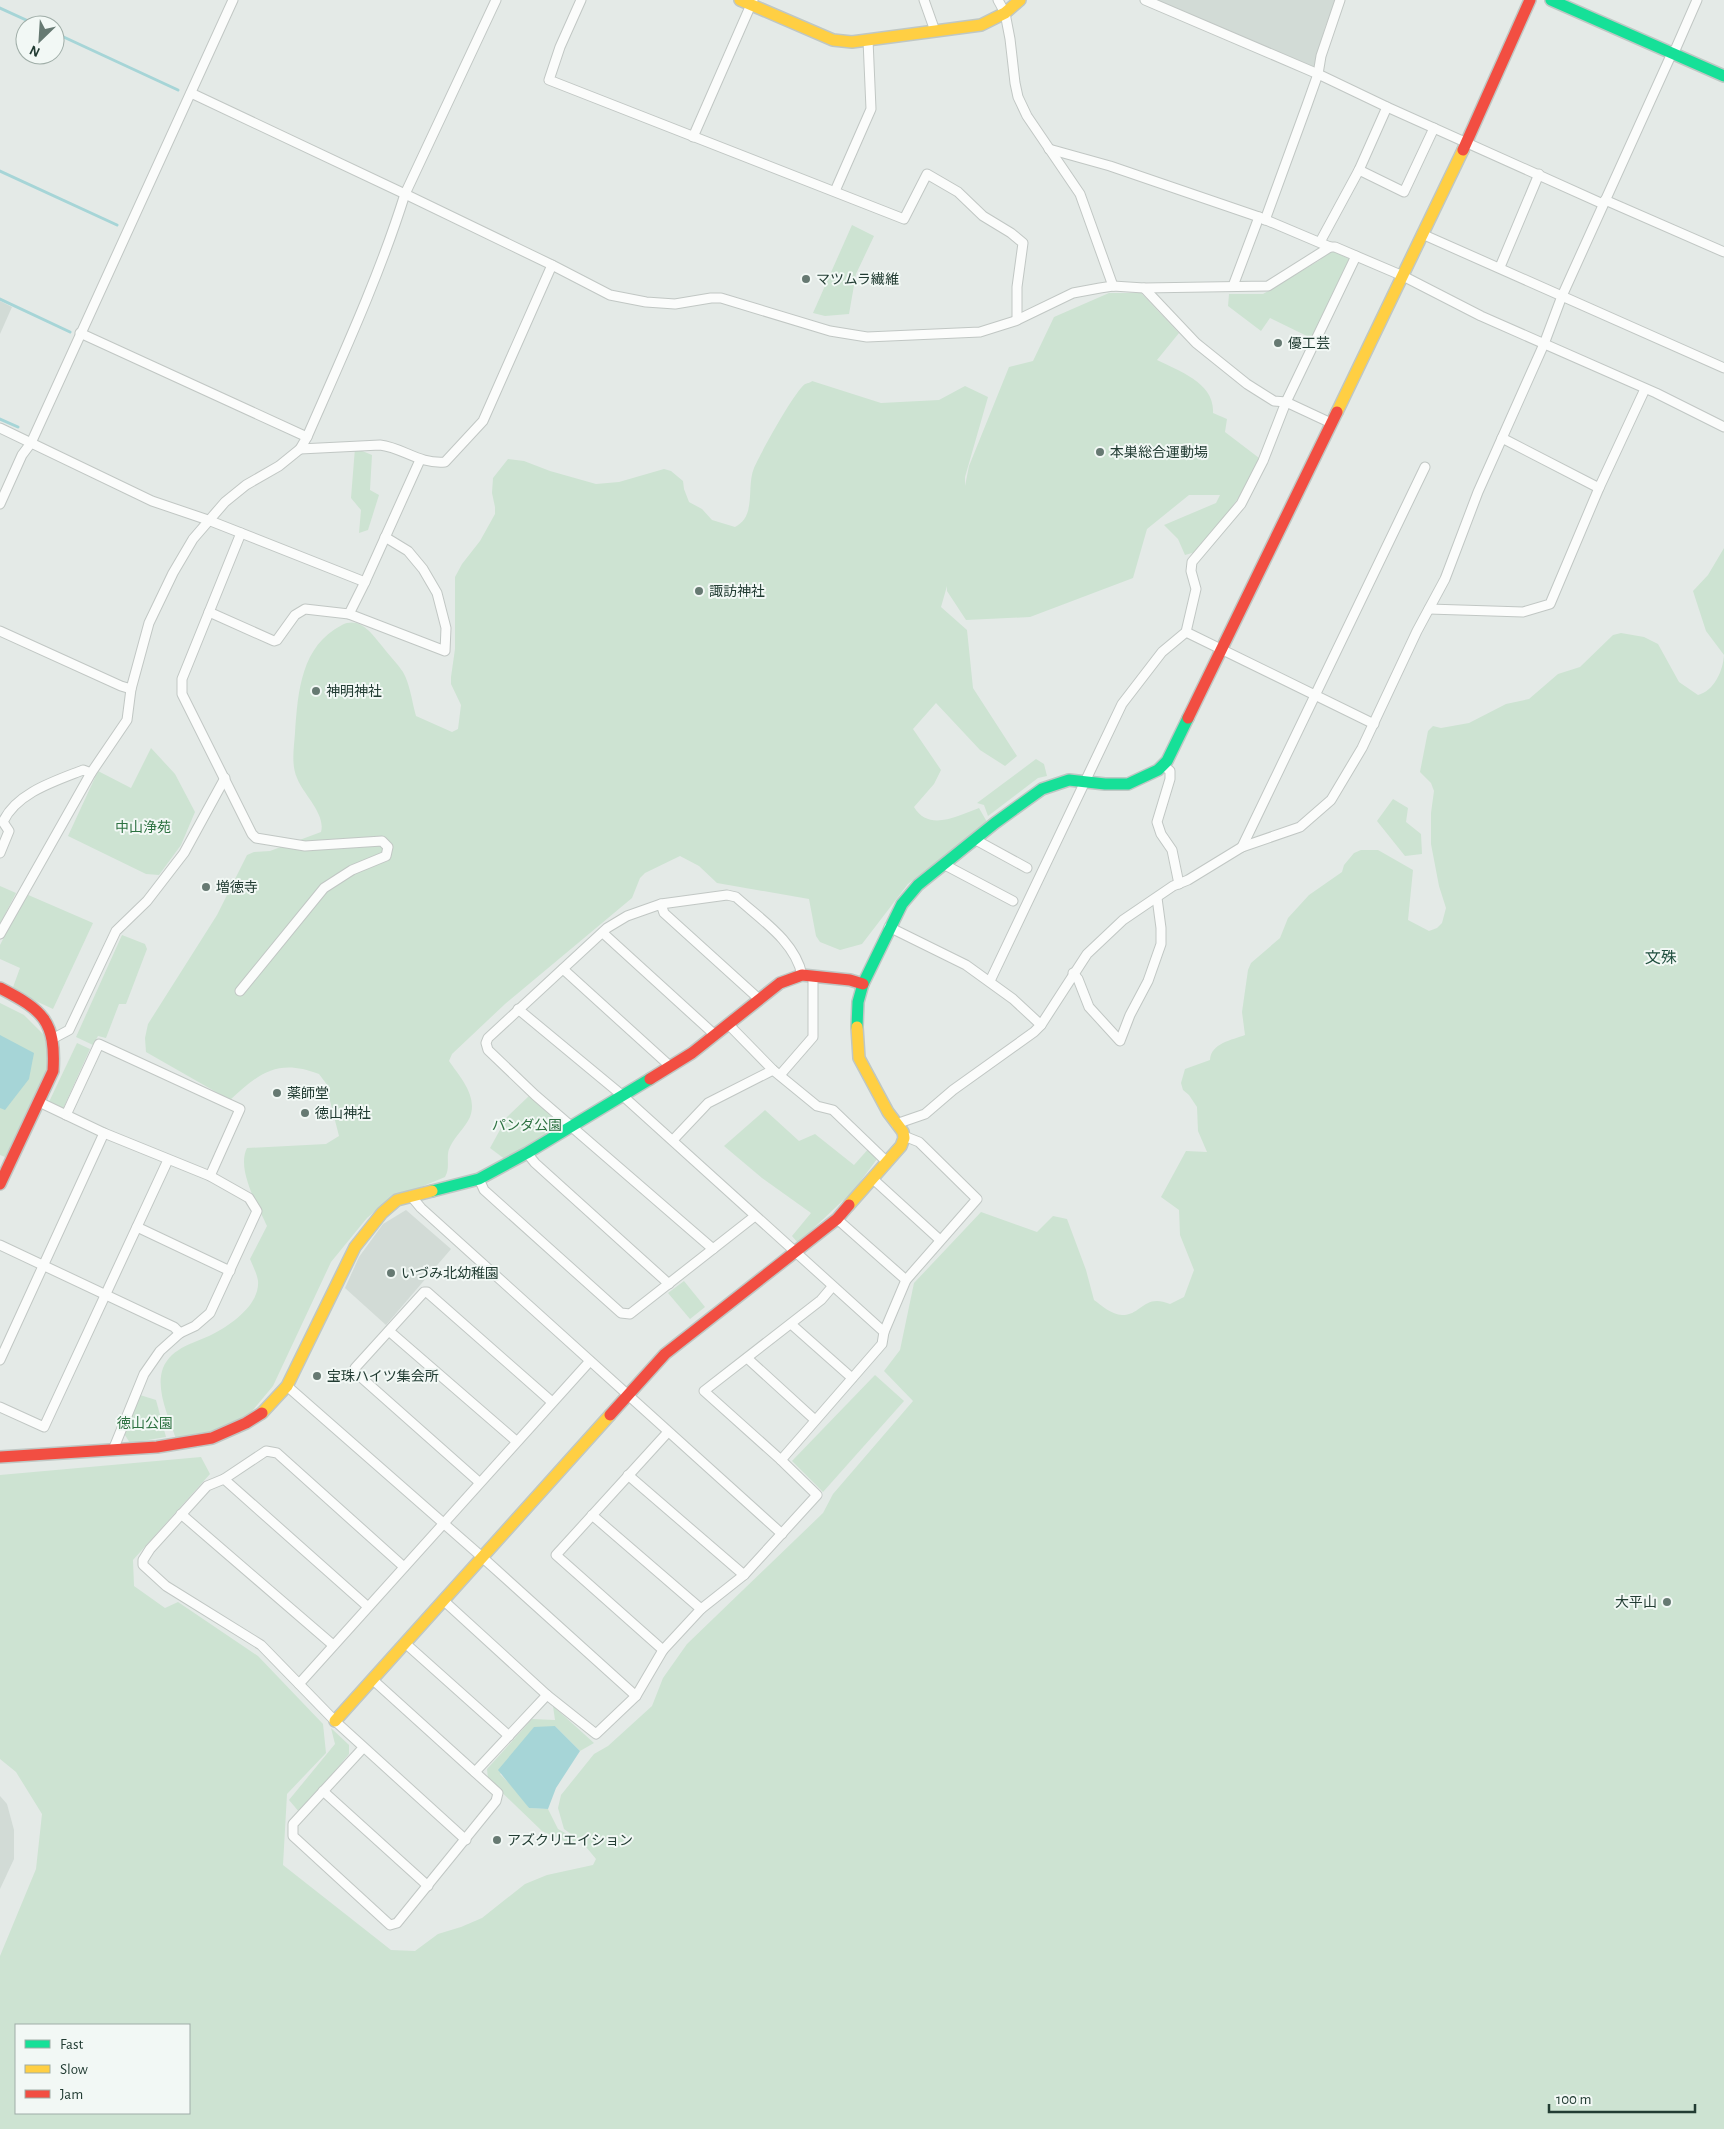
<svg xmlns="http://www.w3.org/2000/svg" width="1724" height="2129" viewBox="0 0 1724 2129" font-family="'Alegreya Sans','Noto Sans JP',sans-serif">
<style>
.built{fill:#d2dbd6}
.green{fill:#cde3d2;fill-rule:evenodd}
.water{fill:#a6d5d7}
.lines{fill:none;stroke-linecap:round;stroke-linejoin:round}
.stream{stroke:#a6d5d7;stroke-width:3}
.street-casing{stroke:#c1c7c4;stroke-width:11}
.fast-casing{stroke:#bfc7c4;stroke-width:14}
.slow-casing{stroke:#bfc7c4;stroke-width:14}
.jam-casing{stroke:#bfc7c4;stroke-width:14}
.street{stroke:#fbfcfb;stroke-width:9}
.fast{stroke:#16e098;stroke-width:11}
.slow{stroke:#ffcf43;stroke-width:11}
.jam{stroke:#f24e42;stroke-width:11}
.poi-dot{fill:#667972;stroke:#f2f8f5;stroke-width:2}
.labels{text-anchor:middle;stroke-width:4;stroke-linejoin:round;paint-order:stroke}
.poi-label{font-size:14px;fill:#223c33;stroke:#f2f8f5;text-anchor:start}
.park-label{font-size:14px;fill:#2d7241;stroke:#f2f8f5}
.quarter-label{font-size:16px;fill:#1f4e3e;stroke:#f2f8f5}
</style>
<rect width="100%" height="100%" fill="#e4eae7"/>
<g class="built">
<polygon points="1156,0 1336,0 1325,27 1314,67"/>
<polygon points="0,301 12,307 0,334"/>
<polygon points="406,1210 451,1249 386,1325 345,1288 359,1257 383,1224"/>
<polygon points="0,1796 7,1804 14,1830 14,1859 0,1889"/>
</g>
<g class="green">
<polygon points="852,225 874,236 856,274 849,314 825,316 813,313"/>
<polygon points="1333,251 1351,260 1313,339 1270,318 1261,331 1228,306 1229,294 1263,294 1320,260 1326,253"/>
<path d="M1109,293H1141L1179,333L1157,360C1179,371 1215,383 1213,413L1227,419L1225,432L1263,461L1203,550L1185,555L1178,539L1164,525L1216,503L1220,495H1189L1147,529L1133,578L1030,617L966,620L947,591V586L941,607L967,630L973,688L1017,756L1005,766L980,750L936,703L913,729L941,770L934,784L914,807C929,832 957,816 979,808L987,822L908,884L862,944L840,950L820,942L816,936L809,899L717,883L699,866L680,856L645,873L640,878L632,898L505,1004L452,1054L449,1061C460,1077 478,1096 470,1117C465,1128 455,1136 450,1147C445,1156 451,1167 445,1177L387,1201L367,1218L331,1262L273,1386L248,1416L201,1437L176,1439C169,1418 155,1389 163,1368C172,1347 195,1343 213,1334C232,1324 260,1304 258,1281C257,1274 253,1266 250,1259L267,1226C258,1206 236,1169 247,1148L326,1144L339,1136L328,1093V1086L319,1074C278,1058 259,1073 230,1100L146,1052L145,1038L148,1024L217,915L247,855L254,852L270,851L321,832C326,814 303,794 297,778C291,765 294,747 295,733C298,691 301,646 342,625C360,616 372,634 382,646C388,654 397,663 403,672C410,684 412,702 416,716L452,732L458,729L461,705L451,684V677L455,649V577L462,564L480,541L495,514V507L492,493L493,478L508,459L524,461L550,471L596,484L619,482L664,469L671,471L683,481L684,489L689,502L702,509L712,520L735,527C757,516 746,487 754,468C760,454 794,392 805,384C805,384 812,382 812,381L881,403L939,400L965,386L988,397L965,477V486L969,466L1009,367L1033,361L1054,317Z"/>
<polygon points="355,448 372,455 370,490 379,495 368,530 359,533 361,510 351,498"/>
<path d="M1724,548V2129H0V1956L36,1869L42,1814L16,1772L0,1759V1475L201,1457L210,1474L133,1560L134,1586L165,1608L178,1602L258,1656L323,1724L326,1753L287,1794L283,1865L391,1950L415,1951L438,1934L461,1927L482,1918L525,1884L547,1875L593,1865L596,1859L582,1842L564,1829L558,1808L561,1795L594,1754L608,1746L652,1706L663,1678L687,1644L823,1513L833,1494L913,1401L884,1371L900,1350L914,1283L981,1212L1037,1232L1053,1216L1067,1219L1086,1270L1094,1300C1101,1305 1112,1315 1122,1315C1142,1315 1144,1293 1170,1304L1184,1297L1194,1270L1180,1235L1179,1210L1161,1197L1186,1151L1207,1152L1198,1131L1197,1107L1189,1095L1183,1090L1181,1083L1185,1069L1210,1060C1211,1043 1232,1040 1245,1035L1242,1012L1248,970L1251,963L1280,938L1288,918L1309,895L1342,872L1344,865L1354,853L1361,850H1378L1413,870L1408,920L1429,931L1437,928L1442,923L1446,908L1439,886L1431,844V813L1434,791L1431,783L1420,772L1428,731L1433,726L1441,728L1469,723L1506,704L1529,699L1558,674L1580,667L1613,635L1621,633L1644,637L1658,644L1679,682L1698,695C1714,691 1723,671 1724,655L1706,631L1693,591L1708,575ZM16,2025H189V2113H16Z"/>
<polygon points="151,748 175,774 195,812 181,845 159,875 146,874 68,836 98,771 131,788"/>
<polygon points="1036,759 1044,764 1047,776 1038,778 988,816 984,805 977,803"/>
<polygon points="1393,799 1408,808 1406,822 1421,834 1422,854 1405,856 1377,821"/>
<polygon points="0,886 16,893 0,924"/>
<polygon points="26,894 93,923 53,1009 12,990 20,968 0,959 0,945"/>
<polygon points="122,935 145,944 147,949 126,1004 119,1004 106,1038 98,1036 93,1045 76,1037"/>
<polygon points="0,1003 24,1015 44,1035 47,1050 47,1075 5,1157 0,1155"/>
<polygon points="77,1043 90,1049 62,1111 48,1104"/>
<polygon points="530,1095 559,1124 557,1130 506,1160 490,1148 507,1117"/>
<polygon points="765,1110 799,1141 815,1134 854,1165 870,1147 880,1155 854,1190 798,1243 792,1236 811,1213 762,1178 724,1146"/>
<polygon points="684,1281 705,1307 690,1319 668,1293"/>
<polygon points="875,1375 904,1401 823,1492 792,1461"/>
<polygon points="140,1395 156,1400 166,1437 130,1443 123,1432"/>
<polygon points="553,1706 594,1743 580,1751 555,1726 500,1774 518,1792 529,1808 548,1809 558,1829 576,1839 575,1846 542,1831 488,1779 487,1769 532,1719 555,1720"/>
<polygon points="331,1728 349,1745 349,1754 300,1813 289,1800 335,1744"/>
</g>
<g class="water">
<polygon points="0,1035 34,1053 29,1079 5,1110 0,1108"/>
<polygon points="555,1726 580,1751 556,1788 548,1809 529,1808 498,1770 534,1727"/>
</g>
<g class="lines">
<g class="stream">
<polyline points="0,8 37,25"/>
<polyline points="55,33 178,90"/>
<polyline points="0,171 117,225"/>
<polyline points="0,299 70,332"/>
<polyline points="0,419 18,427"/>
</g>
<g class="street-casing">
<g id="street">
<polyline points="581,0 560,47 549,80 904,219 927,174 958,192 983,216 1011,233 1023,243 1017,287 1017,320"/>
<polyline points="924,0 935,31"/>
<polyline points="998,0 1005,13 1010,39 1015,83 1018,97 1027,116 1080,194 1113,286"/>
<polyline points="1145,0 1318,74 1387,107 1603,204"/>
<polyline points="191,93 405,194 552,265 610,295 646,302 675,304 711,298 721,298 830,331 867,337 980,332 1015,321 1073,293 1100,288 1113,286 1144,288 1268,286 1330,247 1335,247 1403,276 1481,316 1656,393 1724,427"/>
<polyline points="693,137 753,0"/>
<polyline points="1049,149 1110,166 1259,217 1330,247"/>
<polyline points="1359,170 1404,192 1434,128"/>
<polyline points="835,191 871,109 868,40"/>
<polyline points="1605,200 1724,252"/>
<polyline points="1265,220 1307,105 1318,74 1321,56 1340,0"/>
<polyline points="1422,234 1724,368"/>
<polyline points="1320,242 1359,170 1387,107"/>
<polyline points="1500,267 1539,174"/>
<polyline points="1233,286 1259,217"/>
<polyline points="1144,288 1196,343 1247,384 1274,401 1286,402 1331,423"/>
<polyline points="80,333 307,437"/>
<polyline points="0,428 152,501 208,520 365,582"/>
<polyline points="1502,438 1599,488"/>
<path d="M300,449L380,445C404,448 418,464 445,462L483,421L552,265"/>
<polyline points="0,504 22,455 31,443 233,0"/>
<polyline points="1429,609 1523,612 1550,604 1599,488 1645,389"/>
<polyline points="209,612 274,641 277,640 295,615 305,609 349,614 445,651 446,628 437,593 423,569 408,551 385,537"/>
<polyline points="349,614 365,582 420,460"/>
<polyline points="0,631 121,686 131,689"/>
<polyline points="1186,632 1374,724"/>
<polyline points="1163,765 1170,771 1170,779 1157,822 1161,834 1172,850 1179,884"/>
<polyline points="974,839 1027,868"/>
<polyline points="1242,847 1425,467"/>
<path d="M0,853L9,831L3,822C16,793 55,781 83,770L91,773"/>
<polyline points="943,864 1013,901"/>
<path d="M661,904L727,895L736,897C760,919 795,941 802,975"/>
<polyline points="889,927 966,965 1013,999 1041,1025"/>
<polyline points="603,933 715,1035"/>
<path d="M0,934L91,773L127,720L131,689L149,623L173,573L193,539L225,502L246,485L279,466L300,449L307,437C342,357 379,277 405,194L496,0"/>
<polyline points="563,969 671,1067"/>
<polyline points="1073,973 1078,979 1089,1007 1120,1041 1130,1015 1148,981 1161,944 1161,928 1157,898"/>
<polyline points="990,981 1122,704 1162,652 1186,632 1196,589 1191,571 1192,562 1241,504 1263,461 1286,402 1356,256"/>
<polyline points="240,991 324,888 352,870 386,856 388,847 382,841 305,846 256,838 252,834 182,694 182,679 241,533"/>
<polyline points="728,1024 773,1070 817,1106 833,1110 887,1162"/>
<polyline points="54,1038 69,1030 116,931 147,901 184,853 225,778"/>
<polyline points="780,1075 813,1037 813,976"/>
<polyline points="39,1102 104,1133 210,1176 249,1198 257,1211 210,1313 195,1326 180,1333 160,1351 144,1374 113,1450"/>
<polyline points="66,1115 99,1044 240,1109 210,1176"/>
<polyline points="896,1124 925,1114 953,1090 1034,1032 1041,1025 1087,954 1123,920 1173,886 1188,880 1242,847 1300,827 1331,800 1362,748 1417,631 1445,579 1478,492 1544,344 1562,296 1672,53 1676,48 1697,0"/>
<polyline points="673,1140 708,1103 773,1070"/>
<polyline points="527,1153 535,1163 669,1284"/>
<polyline points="479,1179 484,1190 621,1313 630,1314 755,1216"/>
<polyline points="873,1179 940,1240"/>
<polyline points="411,1196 421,1208 782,1534"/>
<polyline points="837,1219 906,1280"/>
<polyline points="137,1227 230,1271"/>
<polyline points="0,1245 174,1327 180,1333"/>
<polyline points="713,1249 535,1095 488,1050 486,1043 488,1038 607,928 627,916 661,904 664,913 759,999"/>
<polyline points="791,1324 852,1378"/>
<polyline points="389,1331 516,1441"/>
<polyline points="884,1332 906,1280 977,1199 919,1142 904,1136"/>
<polyline points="747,1358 815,1420"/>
<polyline points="0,1360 104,1133"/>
<polyline points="287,1386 482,1557 636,1696"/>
<polyline points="0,1407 44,1427 168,1160"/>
<polyline points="781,1460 704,1391 821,1300 832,1287"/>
<polyline points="628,1475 744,1575"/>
<polyline points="224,1479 266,1451 277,1453 404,1567"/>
<polyline points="479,1482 355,1372 355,1368 424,1292 427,1292 552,1402"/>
<polyline points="181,1514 333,1645"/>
<polyline points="592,1515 701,1609"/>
<polyline points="443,1600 547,1695 596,1734 636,1696 663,1650 701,1609 744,1575 817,1495 781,1460 882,1344 884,1332 623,1096 518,1009"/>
<polyline points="367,1606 224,1479 207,1486 150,1549 143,1560 143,1565 166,1586 261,1645 335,1721 466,1840"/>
<polyline points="405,1643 509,1736"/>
<polyline points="663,1650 556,1555 668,1432"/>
<polyline points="299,1684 590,1361"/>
<polyline points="363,1748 293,1824 293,1836 390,1925 397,1923 496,1801 498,1793 372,1679"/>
<polyline points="475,1772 547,1695"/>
<polyline points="323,1791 428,1886"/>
</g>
</g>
<g class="fast-casing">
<g id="fast">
<polyline points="1551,0 1724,76"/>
<polyline points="857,1027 858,1002 863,984 902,904 918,885 995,823 1042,789 1069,780 1105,784 1128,784 1158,770 1167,761 1188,718"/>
<polyline points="432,1191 479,1179 527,1153 650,1079"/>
</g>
</g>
<g class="slow-casing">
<g id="slow">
<polyline points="740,0 833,40 852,42 981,25 1005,13 1020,0"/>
<polyline points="1337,412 1463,150"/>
<polyline points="849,1205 901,1146 904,1138 903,1132 888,1112 859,1058 857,1027"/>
<polyline points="262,1413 287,1386 355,1247 382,1213 397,1200 432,1191"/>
<polyline points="335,1721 610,1415"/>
</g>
</g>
<g class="jam-casing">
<g id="jam">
<polyline points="1463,150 1530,0"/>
<polyline points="1188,718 1337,412"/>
<path d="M0,988C43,1010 56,1021 53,1071L0,1184"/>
<polyline points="650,1079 692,1053 780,983 802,975 850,980 863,984"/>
<polyline points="610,1415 665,1354 837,1219 849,1205"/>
<polyline points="0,1457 157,1447 212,1438 246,1423 262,1413"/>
</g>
</g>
<use href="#street" class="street"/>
<use href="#fast" class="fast"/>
<use href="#slow" class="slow"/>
<use href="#jam" class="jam"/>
</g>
<g class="poi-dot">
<circle cx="806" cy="279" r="5"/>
<circle cx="1278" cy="343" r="5"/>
<circle cx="1100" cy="452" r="5"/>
<circle cx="699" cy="591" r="5"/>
<circle cx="316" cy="691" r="5"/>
<circle cx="206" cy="887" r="5"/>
<circle cx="277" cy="1093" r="5"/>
<circle cx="305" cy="1113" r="5"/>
<circle cx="391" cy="1273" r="5"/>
<circle cx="317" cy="1376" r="5"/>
<circle cx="1667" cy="1602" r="5"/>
<circle cx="497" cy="1840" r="5"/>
</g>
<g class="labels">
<g class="poi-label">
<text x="816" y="284">マツムラ繊維</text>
<text x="1288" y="348">優工芸</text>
<text x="1110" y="457">本巣総合運動場</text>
<text x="709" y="596">諏訪神社</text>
<text x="326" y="696">神明神社</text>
<text x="216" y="892">増徳寺</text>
<text x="287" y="1098">薬師堂</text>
<text x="315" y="1118">徳山神社</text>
<text x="401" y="1278">いづみ北幼稚園</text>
<text x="327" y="1381">宝珠ハイツ集会所</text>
<text x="1657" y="1607" text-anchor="end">大平山</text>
<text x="507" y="1845">アズクリエイション</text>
</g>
<g class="park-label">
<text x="143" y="832">中山浄苑</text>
<text x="527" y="1130">パンダ公園</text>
<text x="145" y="1428">徳山公園</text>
</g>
<g class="quarter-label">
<text x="1661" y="963">文殊</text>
</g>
</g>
<rect x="15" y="2024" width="175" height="90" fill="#f2f8f5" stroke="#9fada7"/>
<rect x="25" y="2040" width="25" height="8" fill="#16e098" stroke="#9fada7"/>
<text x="60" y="2049" font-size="15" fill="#223c33">Fast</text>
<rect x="25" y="2065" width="25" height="8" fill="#ffcf43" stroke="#9fada7"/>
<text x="60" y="2074" font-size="15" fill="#223c33">Slow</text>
<rect x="25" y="2090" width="25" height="8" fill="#f24e42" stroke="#9fada7"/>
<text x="60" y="2099" font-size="15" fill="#223c33">Jam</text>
<g transform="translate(40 40) rotate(205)"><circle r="24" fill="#f2f8f5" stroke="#9fada7"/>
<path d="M0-4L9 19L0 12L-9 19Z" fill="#667972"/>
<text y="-8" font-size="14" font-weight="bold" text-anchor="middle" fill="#223c33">N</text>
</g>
<path d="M1549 2104v8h146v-8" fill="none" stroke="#223c33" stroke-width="2.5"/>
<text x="1556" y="2104" font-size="15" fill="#223c33" stroke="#f2f8f5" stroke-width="4" paint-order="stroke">100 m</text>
</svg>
